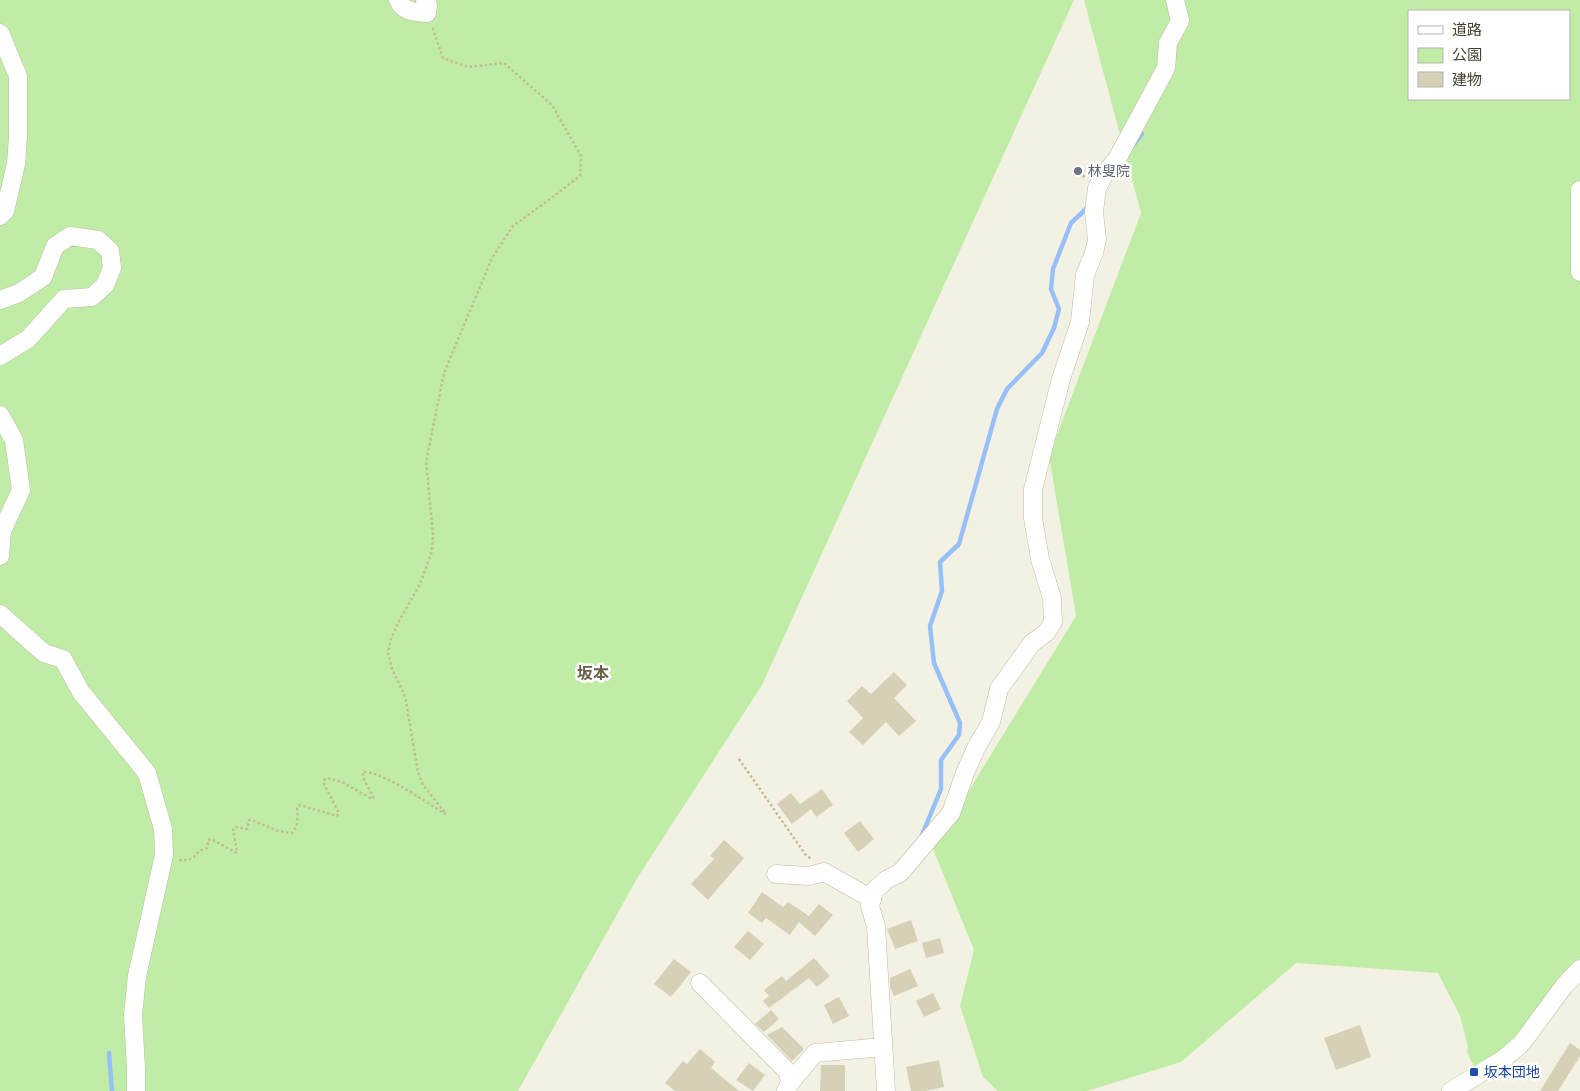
<svg xmlns="http://www.w3.org/2000/svg" width="1580" height="1091" viewBox="0 0 1580 1091" font-family="Overpass,'Noto Sans JP',sans-serif">
<style>
.green{fill:#c0eda6;fill-rule:evenodd}
.lines{fill:none;stroke-linecap:round;stroke-linejoin:round}
.stream{stroke:#97bff8;stroke-width:4.5}
.building{fill:#d6d0b7}
.minor-casing{stroke:#c0bba4;stroke-width:19}
.path{stroke:#c3bb94;stroke-width:2.5;stroke-dasharray:2.5 2.5;stroke-linecap:butt}
.minor{stroke:#fff;stroke-width:18}
.worship-dot{fill:#6b7280;stroke:#fff;stroke-width:2}
.transit-dot{fill:#1a4fb4;stroke:#fff;stroke-width:2}
.labels{text-anchor:middle;stroke-width:5;stroke-linejoin:round;paint-order:stroke}
.worship-label{font-size:14px;fill:#5b616d;stroke:#fff;text-anchor:start}
.transit-label{font-size:14px;fill:#164399;stroke:#fff;text-anchor:start}
.quarter-label{font-size:16px;font-weight:bold;fill:#6a6248;stroke:#fff}
</style>
<rect width="100%" height="100%" fill="#f3f1e3"/>
<g class="green">
<polygon points="0,0 1074,0 762,685 638,877 518,1091 0,1091"/>
<path d="M1084,0H1580V958L1560,979L1517,1036L1476,1071L1467,1052L1468,1047L1460,1016L1438,973L1296,963L1181,1062L1087,1091H998L983,1077L960,1006L974,950L933,849L1076,616L1049,456L1141,213ZM1409,11H1569V99H1409Z"/>
</g>
<g class="lines">
<g class="stream">
<polyline points="1132,147 1142,134"/>
<polyline points="922,835 941,789 941,760 959,735 960,723 934,663 930,626 942,591 940,562 959,544 997,409 1007,389 1042,353 1054,328 1059,309 1051,289 1053,269 1071,223 1089,206"/>
<polyline points="109,1053 112,1091"/>
</g>
</g>
<g class="building">
<polygon points="894,672 907,685 894,698 916,721 899,736 886,722 863,745 849,732 863,718 847,701 862,686 871,694"/>
<polygon points="822,789 833,805 816,817 811,809 792,824 777,804 791,793 800,804"/>
<polygon points="860,821 874,839 858,852 844,833"/>
<polygon points="724,840 744,858 708,900 691,884 714,859 710,856"/>
<polygon points="762,892 783,907 788,902 809,916 819,904 833,915 815,936 799,922 790,935 766,918 762,923 748,913"/>
<polygon points="911,920 918,941 895,949 887,929"/>
<polygon points="748,931 764,944 750,960 734,947"/>
<polygon points="940,938 944,953 926,958 922,943"/>
<polygon points="814,958 830,976 817,987 809,978 769,1008 763,1001 769,996 764,990 782,976 786,981"/>
<polygon points="674,959 691,972 671,997 654,984"/>
<polygon points="910,969 918,986 894,996 890,987 890,978"/>
<polygon points="933,993 941,1009 924,1017 916,1001"/>
<polygon points="839,997 849,1016 833,1024 824,1005"/>
<polygon points="771,1010 779,1019 764,1032 755,1024"/>
<polygon points="1360,1025 1371,1057 1336,1070 1324,1038"/>
<polygon points="782,1027 804,1049 792,1061 767,1035"/>
<polygon points="1570,1043 1580,1050 1580,1056 1558,1091 1540,1091"/>
<polygon points="700,1049 715,1062 711,1068 739,1091 675,1091 665,1083 683,1061 687,1064"/>
<polygon points="939,1060 944,1087 925,1091 911,1091 906,1067"/>
<polygon points="749,1063 765,1075 753,1091 736,1080"/>
<polygon points="821,1065 845,1065 845,1091 820,1091"/>
</g>
<g class="lines">
<g class="minor-casing">
<g id="minor">
<path d="M398,0C403,12 415,12 427,13L428,5L425,0"/>
<polyline points="0,33 18,76 18,137 16,164 5,211 0,216"/>
<polyline points="1580,190 1580,272"/>
<polyline points="0,300 19,293 43,277 55,246 70,236 98,240 110,251 112,268 105,285 92,297 64,299 28,339 0,356"/>
<polyline points="0,415 14,440 21,490 2,531 0,556"/>
<polyline points="0,614 44,653 63,659 81,692 147,773 163,829 164,855 137,976 133,1015 136,1069 136,1091"/>
<polyline points="776,874 809,876 824,872 872,899"/>
<polyline points="700,983 788,1072 790,1083 786,1091"/>
<polyline points="790,1083 815,1053 883,1047"/>
<polyline points="886,1091 876,926 870,906 874,891 886,880 900,873 951,813 965,773 976,748 991,722 999,689 1032,643 1046,633 1053,622 1052,598 1040,559 1033,518 1033,489 1061,379 1080,322 1085,275 1094,253 1097,240 1094,212 1097,188 1105,173 1117,159 1166,68 1168,43 1180,21 1175,0"/>
<polyline points="1451,1091 1502,1060 1522,1043 1564,986 1580,969"/>
</g>
</g>
<g class="path">
<polyline points="1079,172 1086,178"/>
<polyline points="739,759 805,854 811,859"/>
<path d="M179,860C198,862 192,852 207,848L208,840L211,839L237,853L233,829L236,827L247,829L249,820L254,821L278,831L292,833C298,827 298,816 297,808L300,805L337,816L339,813L324,784V780L327,778L342,782L372,799L373,798C371,789 362,781 363,772C380,770 426,802 442,812L446,814L423,785L418,772L405,696L392,669L388,652L391,639L399,621L420,584L432,551L433,534L426,462L444,373L492,258L513,226L550,199L580,176L581,156L552,105L504,63L468,67L443,58L432,26"/>
</g>
<use href="#minor" class="minor"/>
</g>
<circle class="worship-dot" cx="1078" cy="171" r="5"/>
<rect class="transit-dot" x="1469" y="1067" width="10" height="10" rx="2.5"/>
<g class="labels">
<g class="worship-label">
<text x="1088" y="176">林叟院</text>
</g>
<g class="transit-label">
<text x="1484" y="1077">坂本団地</text>
</g>
<g class="quarter-label">
<text x="593" y="679">坂本</text>
</g>
</g>
<rect x="1408" y="10" width="162" height="90" fill="#ffffff" stroke="#b5b3ad"/>
<rect x="1418" y="26" width="25" height="8" fill="#ffffff" stroke="#b5b3ad"/>
<text x="1452" y="35" font-size="15" fill="#464232">道路</text>
<rect x="1418" y="48" width="25" height="15" fill="#c0eda6" stroke="#b5b3ad"/>
<text x="1452" y="60" font-size="15" fill="#464232">公園</text>
<rect x="1418" y="72" width="25" height="15" fill="#d6d0b7" stroke="#b5b3ad"/>
<text x="1452" y="85" font-size="15" fill="#464232">建物</text>
</svg>
